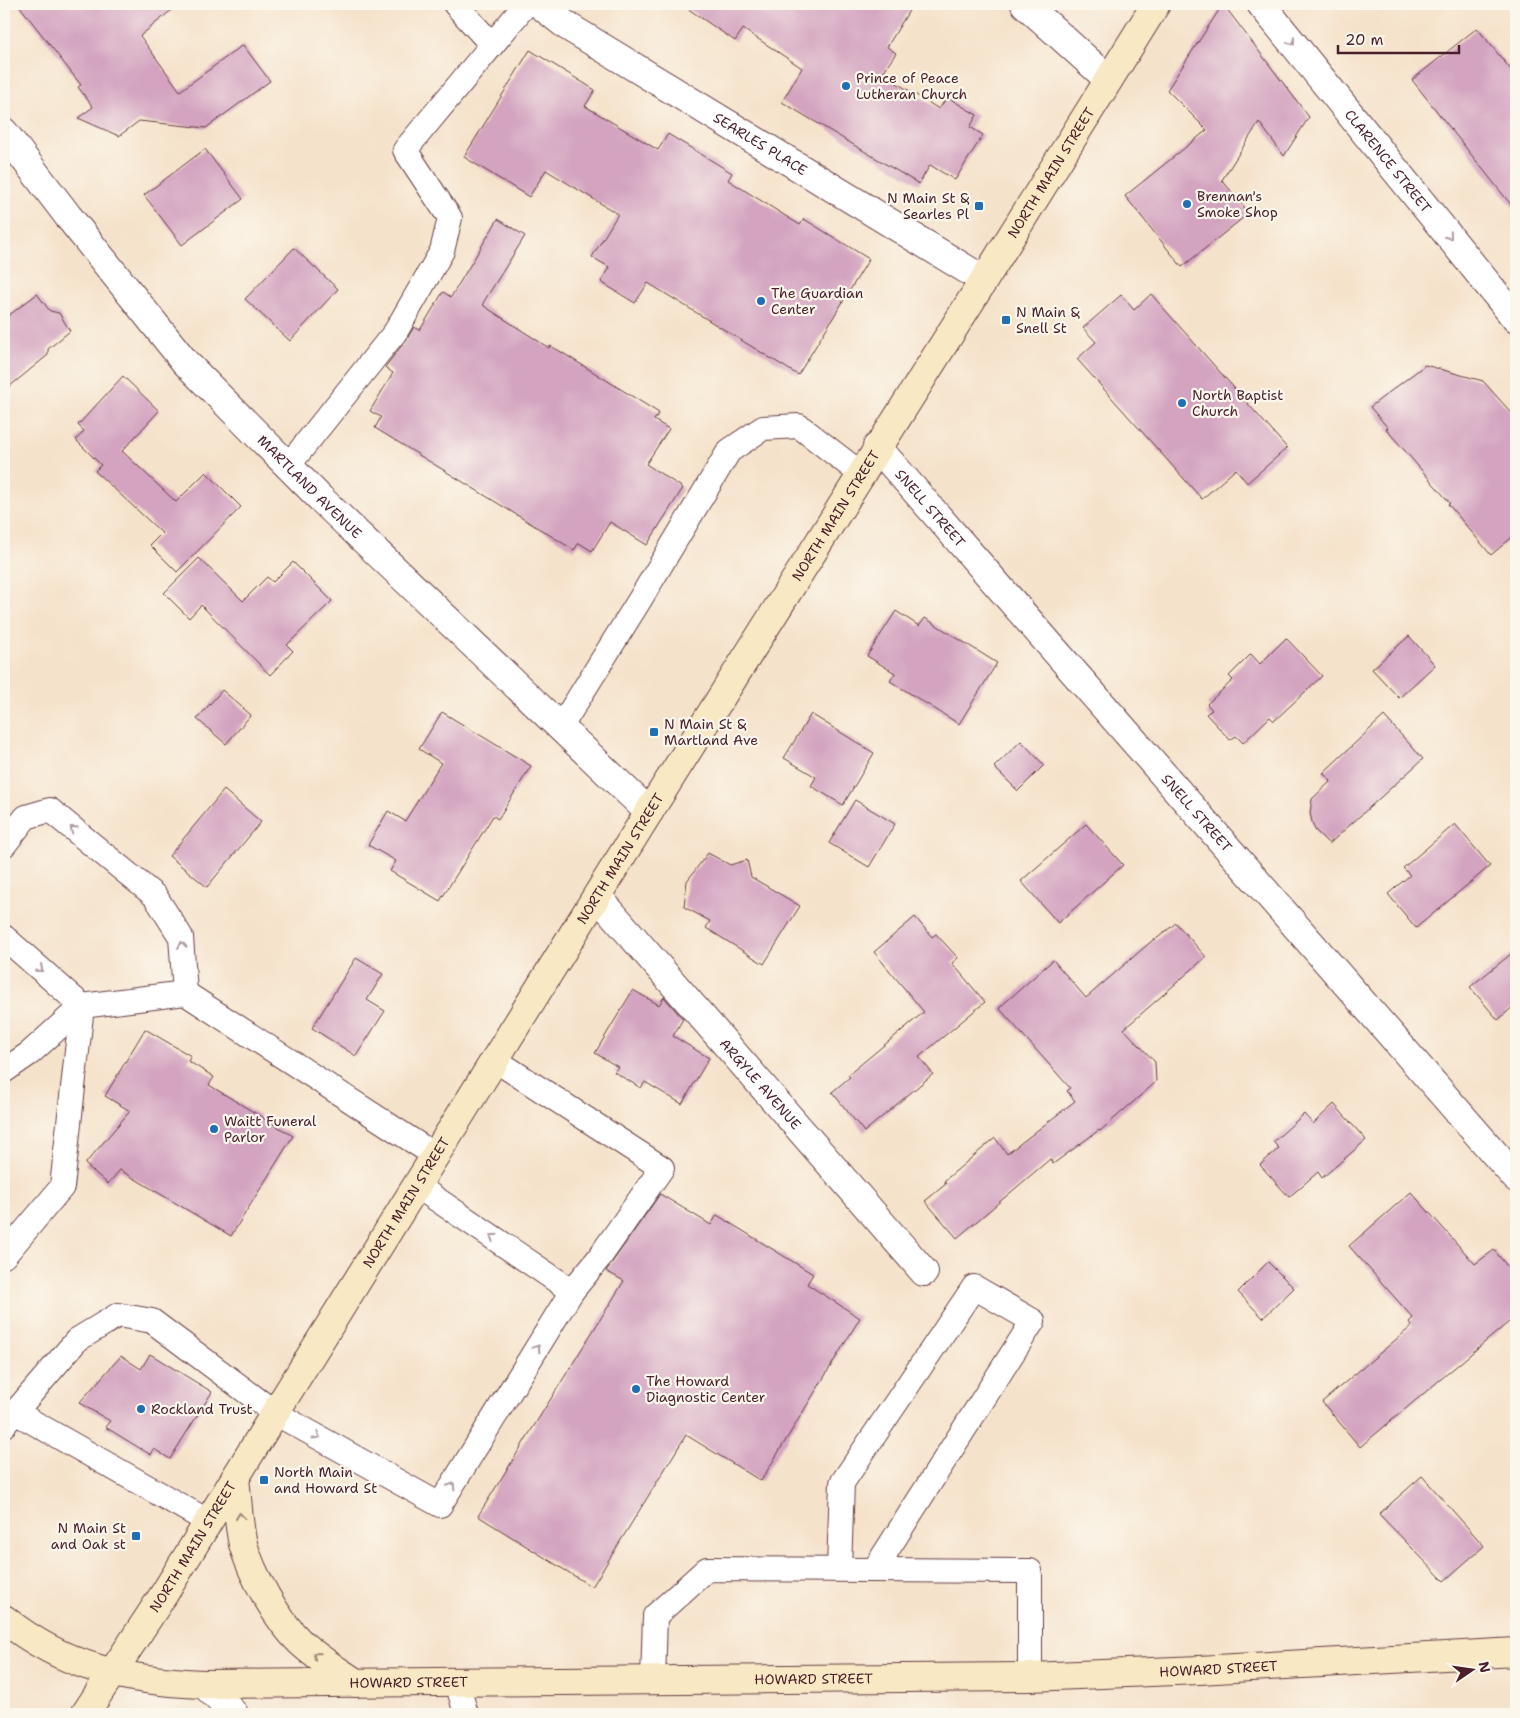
<svg xmlns="http://www.w3.org/2000/svg" width="1520" height="1718" viewBox="0 0 1520 1718" font-family="'Shantell Sans',sans-serif">
<style>
.building{fill:#d3a3bf}
.lines{fill:none;stroke-linecap:round;stroke-linejoin:round}
.service-casing{stroke:#643c43;stroke-width:26}
.minor-casing{stroke:#643c43;stroke-width:30}
.secondary-casing{stroke:#643c43;stroke-width:30}
.service{stroke:#fff;stroke-width:24}
.minor{stroke:#fff;stroke-width:28}
.secondary{stroke:#f8e8c3;stroke-width:28}
.oneway{stroke:#ae9aa0}
.oneway2{stroke:#a18477}
.poi-dot{fill:#1f6fb2;stroke:#fbf7ec;stroke-width:2}
.labels{text-anchor:middle;stroke-width:4.5;stroke-linejoin:round;paint-order:stroke}
.poi-label{font-size:14px;fill:#4a1f2b;stroke:#fbf7ec;text-anchor:start}
.street-label{font-size:14px;fill:#4a1f2b;stroke:#fbf7ec}
</style>
<rect width="100%" height="100%" fill="#fbf7ec"/>
<filter id="ink" filterUnits="userSpaceOnUse"><feTurbulence type="fractalNoise" baseFrequency=".02" numOctaves="2"/><feDisplacementMap in="SourceGraphic" scale="10" xChannelSelector="R" yChannelSelector="G"/><feConvolveMatrix kernelMatrix="1 2 1 2 8 2 1 2 1" color-interpolation-filters="sRGB"/></filter>
<filter id="wash" filterUnits="userSpaceOnUse"><feTurbulence type="fractalNoise" baseFrequency=".0096" numOctaves="4" result="noise"/><feDisplacementMap in="SourceGraphic" scale="20" xChannelSelector="R" yChannelSelector="G"/><feGaussianBlur stdDeviation="1.12" result="paint"/><feColorMatrix in="noise" values="0 0 0 0 0 0 0 0 0 0 0 0 0 0 0 0 0 1.4 0 .05"/><feComposite in="paint" operator="in"/></filter>
<g filter="url(#wash)">
<rect width="100%" height="100%" fill="#f5e2ca"/>
<g id="blocks">
<g class="building">
<polygon points="18,4 179,4 140,36 180,91 243,45 270,81 206,128 139,121 119,136 78,118 93,107 78,87 81,85"/>
<polygon points="681,4 913,4 887,47 896,53 882,74 939,109 947,97 977,115 970,127 983,135 955,180 930,165 919,184 782,102 802,68 743,29 735,41"/>
<polygon points="1223,4 1309,117 1284,156 1259,122 1222,180 1249,213 1182,267 1125,196 1207,130 1167,90"/>
<polygon points="1477,28 1516,76 1516,211 1412,80"/>
<polygon points="530,50 595,90 585,106 658,150 668,134 732,173 728,180 800,225 804,219 869,259 798,375 648,283 635,303 601,282 609,267 592,257 618,214 546,170 529,197 464,157"/>
<polygon points="205,149 243,199 182,245 144,195"/>
<polygon points="498,219 525,236 483,303 484,306 549,348 550,346 558,350 659,413 654,420 669,429 646,464 683,488 647,545 610,522 592,551 579,543 574,550 375,428 381,417 370,411 393,373 385,367 407,339 414,327 420,330 443,292 451,297"/>
<polygon points="294,248 338,289 290,341 245,299"/>
<polygon points="37,294 50,311 59,313 70,331 48,349 48,355 4,391 4,319"/>
<polygon points="1151,294 1287,448 1247,483 1236,469 1202,499 1077,359 1096,342 1083,328 1121,295 1134,310"/>
<polygon points="1425,365 1483,381 1516,418 1516,534 1491,555 1448,504 1450,503 1386,429 1388,428 1370,407"/>
<polygon points="123,376 159,411 122,451 176,502 206,472 241,507 177,572 150,545 162,533 95,471 101,465 76,440 84,431 78,425"/>
<polygon points="199,558 243,601 267,577 273,582 293,562 332,601 287,645 293,651 270,675 201,605 189,618 164,593"/>
<polygon points="896,611 919,626 925,618 997,663 959,724 890,681 895,673 867,656"/>
<polygon points="1409,636 1435,665 1399,698 1372,669"/>
<polygon points="1286,638 1322,676 1274,721 1270,717 1243,743 1236,736 1230,740 1206,714 1212,710 1207,704 1233,680 1229,676 1251,654 1260,664"/>
<polygon points="222,690 251,715 226,744 197,719"/>
<polygon points="442,712 531,766 498,819 493,816 440,901 390,871 396,861 368,845 388,811 405,821 441,763 419,749"/>
<polygon points="811,714 874,753 843,805 811,786 816,777 784,758"/>
<polygon points="1384,716 1423,759 1329,844 1315,830 1312,822 1310,813 1312,799 1331,781 1323,773"/>
<polygon points="1021,741 1044,765 1018,791 994,767"/>
<polygon points="224,790 261,822 207,887 169,856"/>
<polygon points="855,800 895,824 869,867 829,843"/>
<polygon points="1086,824 1123,865 1058,923 1021,881"/>
<polygon points="1455,824 1490,866 1416,928 1388,894 1410,875 1403,868"/>
<polygon points="708,853 730,865 747,860 751,877 800,906 764,964 706,928 710,921 684,907 687,881"/>
<polygon points="915,917 932,937 936,934 958,958 952,963 985,1002 919,1057 933,1074 864,1132 832,1092 850,1077 848,1075 924,1012 874,952"/>
<polygon points="1176,923 1206,957 1124,1029 1155,1062 1156,1082 1100,1131 1099,1130 1053,1164 1050,1159 957,1238 925,1201 946,1184 944,1181 995,1138 1007,1154 1075,1101 1067,1091 1070,1088 999,1008 1053,960 1086,998 1154,939 1155,940"/>
<polygon points="1516,950 1516,1004 1498,1020 1470,987"/>
<polygon points="356,958 383,974 367,1000 385,1011 356,1056 312,1028"/>
<polygon points="633,990 659,1005 664,997 683,1019 673,1036 709,1058 682,1104 645,1082 641,1088 614,1072 618,1067 595,1053"/>
<polygon points="145,1029 191,1056 188,1061 214,1077 209,1085 293,1136 231,1236 120,1170 108,1184 85,1164 130,1111 105,1096"/>
<polygon points="1334,1104 1366,1140 1322,1178 1318,1172 1289,1197 1260,1165 1279,1148 1273,1142 1304,1114 1313,1124"/>
<polygon points="1411,1192 1475,1264 1494,1250 1516,1277 1516,1316 1360,1447 1322,1402 1412,1326 1409,1322 1413,1318 1349,1246"/>
<polygon points="660,1194 711,1225 717,1215 813,1274 807,1284 860,1318 761,1481 686,1435 592,1587 478,1516 624,1281 606,1271"/>
<polygon points="1268,1262 1294,1288 1263,1318 1238,1292"/>
<polygon points="150,1354 212,1392 170,1459 154,1449 151,1455 105,1427 110,1421 79,1403 121,1356 141,1369"/>
<polygon points="1422,1476 1484,1546 1444,1581 1379,1514"/>
</g>
</g>
</g>
<g filter="url(#ink)">
<use href="#blocks" fill-opacity="0" stroke="#643c43" stroke-width="1"/>
<g class="lines">
<g class="service-casing">
<g id="service">
<polyline points="455,4 492,45"/>
<polyline points="288,466 396,331 442,251 450,218 405,150 526,4"/>
<polyline points="560,728 639,601 729,451 763,428 799,426 861,474"/>
<polyline points="4,845 26,817 50,810 155,896 181,937 185,993"/>
<polyline points="4,937 82,1006 185,993 436,1156"/>
<polyline points="495,1060 662,1168 599,1258 572,1291"/>
<polyline points="4,1071 30,1053 82,1006 62,1187 4,1256"/>
<polyline points="15,1412 209,1522"/>
<polyline points="4,1425 77,1340 118,1315 152,1321 275,1413 440,1505 572,1291 417,1186"/>
<polyline points="839,1569 842,1483 974,1287 1033,1321 875,1569"/>
<polyline points="653,1681 655,1616 707,1569 1030,1571 1030,1677"/>
<polyline points="457,1682 466,1714"/>
</g>
</g>
<g class="minor-casing">
<g id="minor">
<path id="s1" d="M539,4L567,26L984,280"/>
<polyline points="1025,4 1108,79"/>
<path id="s2" d="M1261,4L1516,319"/>
<path id="s3" d="M4,132L68,216L185,362L321,499L649,812"/>
<path id="s4" d="M877,447L1516,1178"/>
<path id="s5" d="M597,896L924,1272"/>
<polyline points="204,1684 234,1714"/>
</g>
</g>
<g class="secondary-casing">
<g id="secondary">
<path d="M235,1479C238,1500 238,1524 243,1544C252,1575 277,1620 300,1642C317,1658 337,1670 356,1683"/>
<path id="s6" d="M4,1619C65,1668 127,1681 204,1684L1030,1677L1199,1670L1516,1652"/>
<path id="s7" d="M85,1714L164,1594L275,1413L649,812L984,280L1156,4"/>
</g>
</g>
<use href="#service" class="service"/>
<use href="#minor" class="minor"/>
<use href="#secondary" class="secondary"/>
</g>
<defs><path id="oneway-chevron" d="M-2-3.5L2.5 0L-2 3.5" fill="none" stroke-width="1.6" stroke-linecap="round" stroke-linejoin="round" transform="scale(1.25)"/></defs>
<g class="oneway">
<use href="#oneway-chevron" transform="translate(1292 42) rotate(51)"/>
<use href="#oneway-chevron" transform="translate(1449 236) rotate(51)"/>
<use href="#oneway-chevron" transform="translate(73 829) rotate(-140)"/>
<use href="#oneway-chevron" transform="translate(182 945) rotate(-96)"/>
<use href="#oneway-chevron" transform="translate(40 969) rotate(41)"/>
<use href="#oneway-chevron" transform="translate(493 1237) rotate(-146)"/>
<use href="#oneway-chevron" transform="translate(537 1348) rotate(-58)"/>
<use href="#oneway-chevron" transform="translate(317 1436) rotate(29)"/>
<use href="#oneway-chevron" transform="translate(452 1486) rotate(-58)"/>
</g>
<g class="oneway2">
<use href="#oneway-chevron" transform="translate(240 1516) rotate(-97)"/>
<use href="#oneway-chevron" transform="translate(316 1655) rotate(-140)"/>
</g>
</g>
<g class="poi-dot">
<circle cx="846" cy="86" r="5"/>
<circle cx="1187" cy="204" r="5"/>
<rect x="974" y="201" width="10" height="10" rx="2.5"/>
<circle cx="761" cy="301" r="5"/>
<rect x="1001" y="315" width="10" height="10" rx="2.5"/>
<circle cx="1182" cy="403" r="5"/>
<rect x="649" y="727" width="10" height="10" rx="2.5"/>
<circle cx="214" cy="1129" r="5"/>
<circle cx="636" cy="1389" r="5"/>
<circle cx="141" cy="1409" r="5"/>
<rect x="259" y="1475" width="10" height="10" rx="2.5"/>
<rect x="131" y="1531" width="10" height="10" rx="2.5"/>
</g>
<g class="labels">
<g class="poi-label">
<text x="856" y="83">Prince of Peace<tspan x="856" dy="16">Lutheran Church</tspan></text>
<text x="1197" y="201">Brennan's<tspan x="1197" dy="16">Smoke Shop</tspan></text>
<text x="969" y="203" text-anchor="end">N Main St &amp;<tspan x="969" dy="16">Searles Pl</tspan></text>
<text x="771" y="298">The Guardian<tspan x="771" dy="16">Center</tspan></text>
<text x="1016" y="317">N Main &amp;<tspan x="1016" dy="16">Snell St</tspan></text>
<text x="1192" y="400">North Baptist<tspan x="1192" dy="16">Church</tspan></text>
<text x="664" y="729">N Main St &amp;<tspan x="664" dy="16">Martland Ave</tspan></text>
<text x="224" y="1126">Waitt Funeral<tspan x="224" dy="16">Parlor</tspan></text>
<text x="646" y="1386">The Howard<tspan x="646" dy="16">Diagnostic Center</tspan></text>
<text x="151" y="1414">Rockland Trust</text>
<text x="274" y="1477">North Main<tspan x="274" dy="16">and Howard St</tspan></text>
<text x="126" y="1533" text-anchor="end">N Main St<tspan x="126" dy="16">and Oak st</tspan></text>
</g>
<g class="street-label">
<text dy="5" stroke="none"><textPath href="#s1" startOffset="262">SEARLES PLACE</textPath></text>
<text dy="5" stroke="none"><textPath href="#s2" startOffset="202">CLARENCE STREET</textPath></text>
<text dy="5" stroke="none"><textPath href="#s7" startOffset="1819">NORTH MAIN STREET</textPath></text>
<text dy="5" stroke="none"><textPath href="#s3" startOffset="469">MARTLAND AVENUE</textPath></text>
<text dy="5" stroke="none"><textPath href="#s4" startOffset="81">SNELL STREET</textPath></text>
<text dy="5" stroke="none"><textPath href="#s7" startOffset="1414">NORTH MAIN STREET</textPath></text>
<text dy="5" stroke="none"><textPath href="#s4" startOffset="486">SNELL STREET</textPath></text>
<text dy="5" stroke="none"><textPath href="#s7" startOffset="1009">NORTH MAIN STREET</textPath></text>
<text dy="5" stroke="none"><textPath href="#s5" startOffset="249">ARGYLE AVENUE</textPath></text>
<text dy="5" stroke="none"><textPath href="#s7" startOffset="604">NORTH MAIN STREET</textPath></text>
<text dy="5" stroke="none"><textPath href="#s7" startOffset="199">NORTH MAIN STREET</textPath></text>
<text dy="5" stroke="none"><textPath href="#s6" startOffset="1229">HOWARD STREET</textPath></text>
<text dy="5" stroke="none"><textPath href="#s6" startOffset="824">HOWARD STREET</textPath></text>
<text dy="5" stroke="none"><textPath href="#s6" startOffset="419">HOWARD STREET</textPath></text>
</g>
</g>
<rect width="1520" height="1718" fill="none" stroke="#fbf7ec" stroke-width="20"/>
<g transform="translate(1472 1670) rotate(77)" stroke="#fbf7ec" stroke-width="4" paint-order="stroke">
<path d="M0-4L9 19L0 12L-9 19Z" fill="#4a1f2b"/>
<text y="-8" font-size="14" font-weight="bold" text-anchor="middle" fill="#4a1f2b">N</text>
</g>
<path d="M1338 45v8h121v-8" fill="none" stroke="#4a1f2b" stroke-width="2.5"/>
<text x="1345" y="45" font-size="15" fill="#4a1f2b" stroke="#fbf7ec" stroke-width="4" paint-order="stroke">20 m</text>
</svg>
